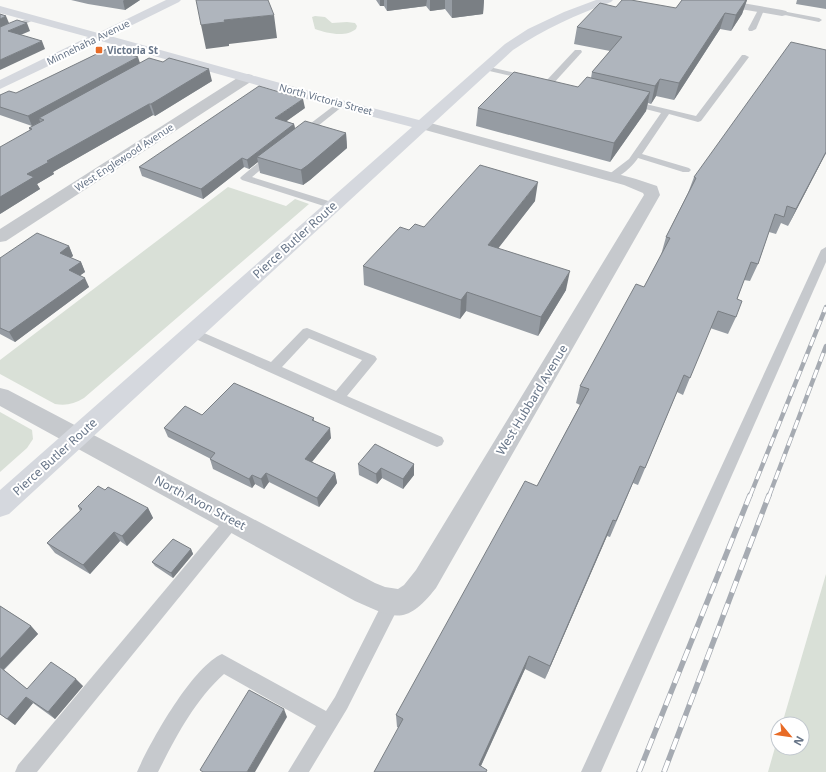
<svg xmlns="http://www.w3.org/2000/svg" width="826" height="772" viewBox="0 0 826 772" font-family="'Noto Sans',sans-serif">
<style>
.green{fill:#d9e0d7}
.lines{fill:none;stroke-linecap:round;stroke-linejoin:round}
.lane{fill:#c6c9cd;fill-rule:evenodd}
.street{fill:#c6c9cd;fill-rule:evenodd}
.secondary{fill:#d5d8de;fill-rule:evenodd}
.rail-far1-casing{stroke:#a6abb2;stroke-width:4.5}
.rail-casing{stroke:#a6abb2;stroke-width:5.5}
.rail-far1{stroke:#fff;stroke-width:3;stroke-dasharray:9;stroke-linecap:butt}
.rail{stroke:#fff;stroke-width:4;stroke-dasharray:12;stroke-linecap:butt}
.wall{fill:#969ca3}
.shaded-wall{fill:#7a7f84}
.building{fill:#afb5bd;stroke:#7a7f84}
.poi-dot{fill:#e86b26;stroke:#fff;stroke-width:1.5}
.labels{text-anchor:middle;stroke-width:4;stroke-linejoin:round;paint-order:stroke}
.far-street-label{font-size:10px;fill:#677588;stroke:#fff}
.far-poi-label{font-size:10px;font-weight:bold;fill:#677588;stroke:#fff;text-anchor:start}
.street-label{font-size:12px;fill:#677588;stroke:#fff}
</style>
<rect width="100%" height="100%" fill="#f8f8f6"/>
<g class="green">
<path d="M315,16L325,17L332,23L347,22L355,23L357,26L356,29C345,38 327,33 315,29L312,17Z"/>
<path d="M228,187L286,206L295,199L309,204L84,398C74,404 66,406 55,404L0,374V360Z"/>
<polygon points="0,412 32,430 33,439 27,448 0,472"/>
<polygon points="826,574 826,772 768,772 778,737 778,748 802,748 802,724 782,724"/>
</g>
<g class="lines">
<g class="lane">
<polygon points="761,8 764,10 756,29 752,31 749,31 748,29 758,10"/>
<polygon points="782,11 819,18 822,20 819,22 780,14 780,12"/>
<polygon points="34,16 37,18 36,19 0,35 0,30"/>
<polygon points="575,50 581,50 582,52 552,85 546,85 546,81"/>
<path d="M742,55H745L749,57L701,121L698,122L669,114L642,154L689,168L691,170L689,172H683L638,158C633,166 617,181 608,179L606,177L608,175L629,159L661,113L626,104L625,102L626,100H629L696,116Z"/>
<polygon points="482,66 485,66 528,76 532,78 528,80 485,70 482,70"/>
<polygon points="340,101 343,102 344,104 343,106 304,137 298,137 297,135 298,133"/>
<polygon points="272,153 277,156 275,158 252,177 338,204 339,206 338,208 330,208 242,180 240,178 242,176 269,154"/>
<polygon points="826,247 826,262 601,772 581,772 821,250"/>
<path d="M307,328L375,356L377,359L375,362L347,396L442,437L444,441L442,445L437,447L432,445L189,336L187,333L189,330L193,329L197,330L271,362L303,329ZM309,338L362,360L336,391L282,367Z"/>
<polygon points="233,513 238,515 241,520 238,525 37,772 15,772 18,765 228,515"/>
<path d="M392,594L398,596L400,602L398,608L347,709L309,772H288L316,726L224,674C194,701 176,737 158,772H137C150,742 192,667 222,654L326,711L335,697L386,596Z"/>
</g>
<g class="street">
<polygon points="699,0 725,0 782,10 786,11 788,13 786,15 782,16 705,3"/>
<polygon points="247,74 252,75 254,78 252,81 6,241 0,242 0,229 242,75"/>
<path d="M423,121L636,179L657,186L660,195L436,588C406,626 395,619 355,601L0,406V388L8,390L375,583L385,587L398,589L404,585L416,570L644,195L643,193L624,185L418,128L416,125L418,122Z"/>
</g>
<path class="secondary" d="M166,0H181L179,2L110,36L345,101L419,120L505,44L528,29L564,12L596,0H613L611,2C576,15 544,29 513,50L9,514L0,517V490L412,127L335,107L101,41L0,89V80L88,37L0,13V6L98,33Z"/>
<g class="rail-far1-casing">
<g id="rail-far1">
<polyline points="750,496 826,307"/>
<polyline points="769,496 826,346"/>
</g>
</g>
<g class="rail-casing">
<g id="rail">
<polyline points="639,772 750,495"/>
<polyline points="664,772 769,495"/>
</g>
</g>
<use href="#rail-far1" class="rail-far1"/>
<use href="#rail" class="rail"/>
</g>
<g class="wall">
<polygon points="71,0 140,0 125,10 88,4"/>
<polygon points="376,0 484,0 483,14 452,18 445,9 430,11 426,6 387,11 384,6 380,6"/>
<polygon points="682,0 747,0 742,14 731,31 720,29 674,100 656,96 651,104 648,103 646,111 610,162 476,126 478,108 578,87 591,78 592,72 610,51 574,44 577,27 616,7 676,8"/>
<polygon points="797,0 826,0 826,9 796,4"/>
<polygon points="826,50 826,153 788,226 781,223 776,234 769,232 758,264 750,281 744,280 737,299 736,317 728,334 710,328 683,395 677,392 638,485 633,483 610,537 607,536 545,679 525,669 481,766 397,727 396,715 537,486 580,405 576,403 580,386 644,287 661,255 666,237 688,193 694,177"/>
<polygon points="140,63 212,81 155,116 153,115 53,172 54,174 37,184 40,189 0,214 30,131 29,128 32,126 0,115 0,95 16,93"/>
<polygon points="305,108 286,121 294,124 295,129 346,133 347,148 310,180 303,185 260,173 258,162 249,169 244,167 203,199 142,176 139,167"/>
<polygon points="535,201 498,248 566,290 538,336 466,311 460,319 364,285 363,266 409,230"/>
<polygon points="69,246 73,256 70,258 81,262 85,272 80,275 89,287 15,342 0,334 0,258"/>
<polygon points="314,418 314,421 331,438 312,462 335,473 337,483 319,507 269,482 264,489 255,484 252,488 213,469 210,459 211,459 168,437 164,428"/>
<polygon points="358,464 414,464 414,475 403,489 382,478 377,484 359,475"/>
<polygon points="78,506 148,508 153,518 127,546 120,541 90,574 55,553 47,543 80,511"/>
<polygon points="191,549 193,554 173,578 155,566 152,562"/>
<polygon points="0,606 31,626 38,634 4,670 27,689 83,686 55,719 33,703 15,725 0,714"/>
</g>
<g class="shaded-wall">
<polygon points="124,0 140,0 125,10 123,1"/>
<rect x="380" y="0" width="4" height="6"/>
<polygon points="387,0 427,0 426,6 387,11"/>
<polygon points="430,0 445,0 445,9 430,11"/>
<polygon points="452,0 484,0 483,14 452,18"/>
<polygon points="746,0 747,0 742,14 731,31 736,15"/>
<polygon points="725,13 720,29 674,100 679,83"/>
<polygon points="274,15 277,38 229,44 229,46 206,49 201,25 224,20"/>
<polygon points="6,16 9,23 0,28 0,19"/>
<polygon points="27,23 30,31 11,39 8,31"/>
<polygon points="42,41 45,49 0,70 0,60"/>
<polygon points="138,57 141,66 39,118 40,122 32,126 28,116"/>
<polygon points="209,69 212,81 155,116 151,104"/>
<polygon points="660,79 656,96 651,104 655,86"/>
<polygon points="650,92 646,111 610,162 614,143"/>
<polygon points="303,99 305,108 277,128 275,118"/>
<polygon points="149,104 153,115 53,172 54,174 37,184 40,189 0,214 0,197 27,174 47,161"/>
<polygon points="294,124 296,133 257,157 258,162 249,169 247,160"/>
<polygon points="346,133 347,148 310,180 303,185 301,170"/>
<polygon points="826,152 826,153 788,226 796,209"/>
<polygon points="242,158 244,167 203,199 201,189"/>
<polygon points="538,182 535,201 486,264 488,245"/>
<polygon points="69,246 73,256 64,263 60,253"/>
<polygon points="81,262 85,272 74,280 69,270"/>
<polygon points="570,271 566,290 538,336 541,317"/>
<polygon points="85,278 89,287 15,342 9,332"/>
<polygon points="467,292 466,311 460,319 461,300"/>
<polygon points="330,428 331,438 307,468 305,459"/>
<polygon points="414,464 414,475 403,489 403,479"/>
<polygon points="381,468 382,478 377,484 376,474"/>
<polygon points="266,473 269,482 264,489 261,479"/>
<polygon points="335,473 337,483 319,507 317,498"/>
<polygon points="252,475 255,484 252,488 249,479"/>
<polygon points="148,508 153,518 127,546 122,536"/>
<polygon points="613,520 607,536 545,679 550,666"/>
<polygon points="114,532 120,541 90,574 83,565"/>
<polygon points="191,549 193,554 173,578 171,573"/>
<polygon points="31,626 38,634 3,670 0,667 0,659"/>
<polygon points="529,656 525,669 478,772 479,765"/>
<polygon points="76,679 83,686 55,719 48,712"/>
<polygon points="26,697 33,703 15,725 7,719"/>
<polygon points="284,709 287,717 255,772 247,772"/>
</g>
<g class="building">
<polygon points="196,0 268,0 274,15 224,20 225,22 201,25"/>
<polygon points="622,0 631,0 676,8 682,0 746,0 736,15 725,13 679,83 660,79 655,86 592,72 622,37 577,27 600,3 616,7"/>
<polygon points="0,14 6,16 0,19"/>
<polygon points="17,20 27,23 8,31 42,41 0,60 0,27"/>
<polygon points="791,42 826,50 826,152 796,209 787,206 784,217 775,214 758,264 751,262 737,299 742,301 736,317 718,311 690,378 684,375 645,468 640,466 616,521 613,520 550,666 529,656 479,765 487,770 486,772 374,772 403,719 396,715 525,481 537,486 589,389 580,386 636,284 644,287 670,238 666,237 696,178 694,177"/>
<polygon points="109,48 138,57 28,116 0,107 0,95 9,91 16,93"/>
<polygon points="149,58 163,62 169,58 209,69 151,104 149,104 47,161 49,162 27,174 34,177 0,197 0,147 32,129 29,128 44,120 39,118"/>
<polygon points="514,72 578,87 587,77 650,92 614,143 478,108"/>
<polygon points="259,86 303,99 275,118 294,124 247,160 242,158 201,189 139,167"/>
<polygon points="305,121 346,133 308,165 301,170 257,157"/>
<polygon points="480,165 538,182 488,245 570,271 541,317 467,292 461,300 363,266 400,227 409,230 415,224 424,227"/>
<polygon points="37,233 69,246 60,253 81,262 69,270 85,278 9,332 0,328 0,258"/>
<polygon points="234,383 314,418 312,420 330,428 305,459 335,473 317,498 266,473 261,479 252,475 249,479 210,459 215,453 164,428 185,406 202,415"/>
<polygon points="375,444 414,464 403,479 381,468 376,474 358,464"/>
<polygon points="98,486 105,490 108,487 148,508 122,536 114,532 83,565 47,543 82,509 78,506"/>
<polygon points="173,539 191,549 171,573 152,562"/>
<polygon points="0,606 31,626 0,659"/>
<polygon points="51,662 76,679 48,712 26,697 7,719 0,714 0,667 27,689"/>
<polygon points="249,690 284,709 247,772 203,772 200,770"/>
</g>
<rect class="poi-dot" x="95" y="46" width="8" height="8" rx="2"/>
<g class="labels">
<g class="far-street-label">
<text transform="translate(88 42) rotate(-26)" y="4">Minnehaha Avenue</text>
<text transform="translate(326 99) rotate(15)" y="4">North Victoria Street</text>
<text transform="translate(124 157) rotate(-33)" y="4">West Englewood Avenue</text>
</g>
<g class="far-poi-label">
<text x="107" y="54">Victoria St</text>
</g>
<g class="street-label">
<text transform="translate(295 240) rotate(-42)" y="4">Pierce Butler Route</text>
<text transform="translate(532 400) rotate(-59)" y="4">West Hubbard Avenue</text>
<text transform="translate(55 457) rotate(-42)" y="4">Pierce Butler Route</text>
<text transform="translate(200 503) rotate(28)" y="4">North Avon Street</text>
</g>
</g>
<g transform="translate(790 736) rotate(119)"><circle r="19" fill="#ffffff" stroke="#c2c8cf"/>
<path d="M0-3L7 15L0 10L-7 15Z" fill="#e86b26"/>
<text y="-6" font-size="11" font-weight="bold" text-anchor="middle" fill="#677588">N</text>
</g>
</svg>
